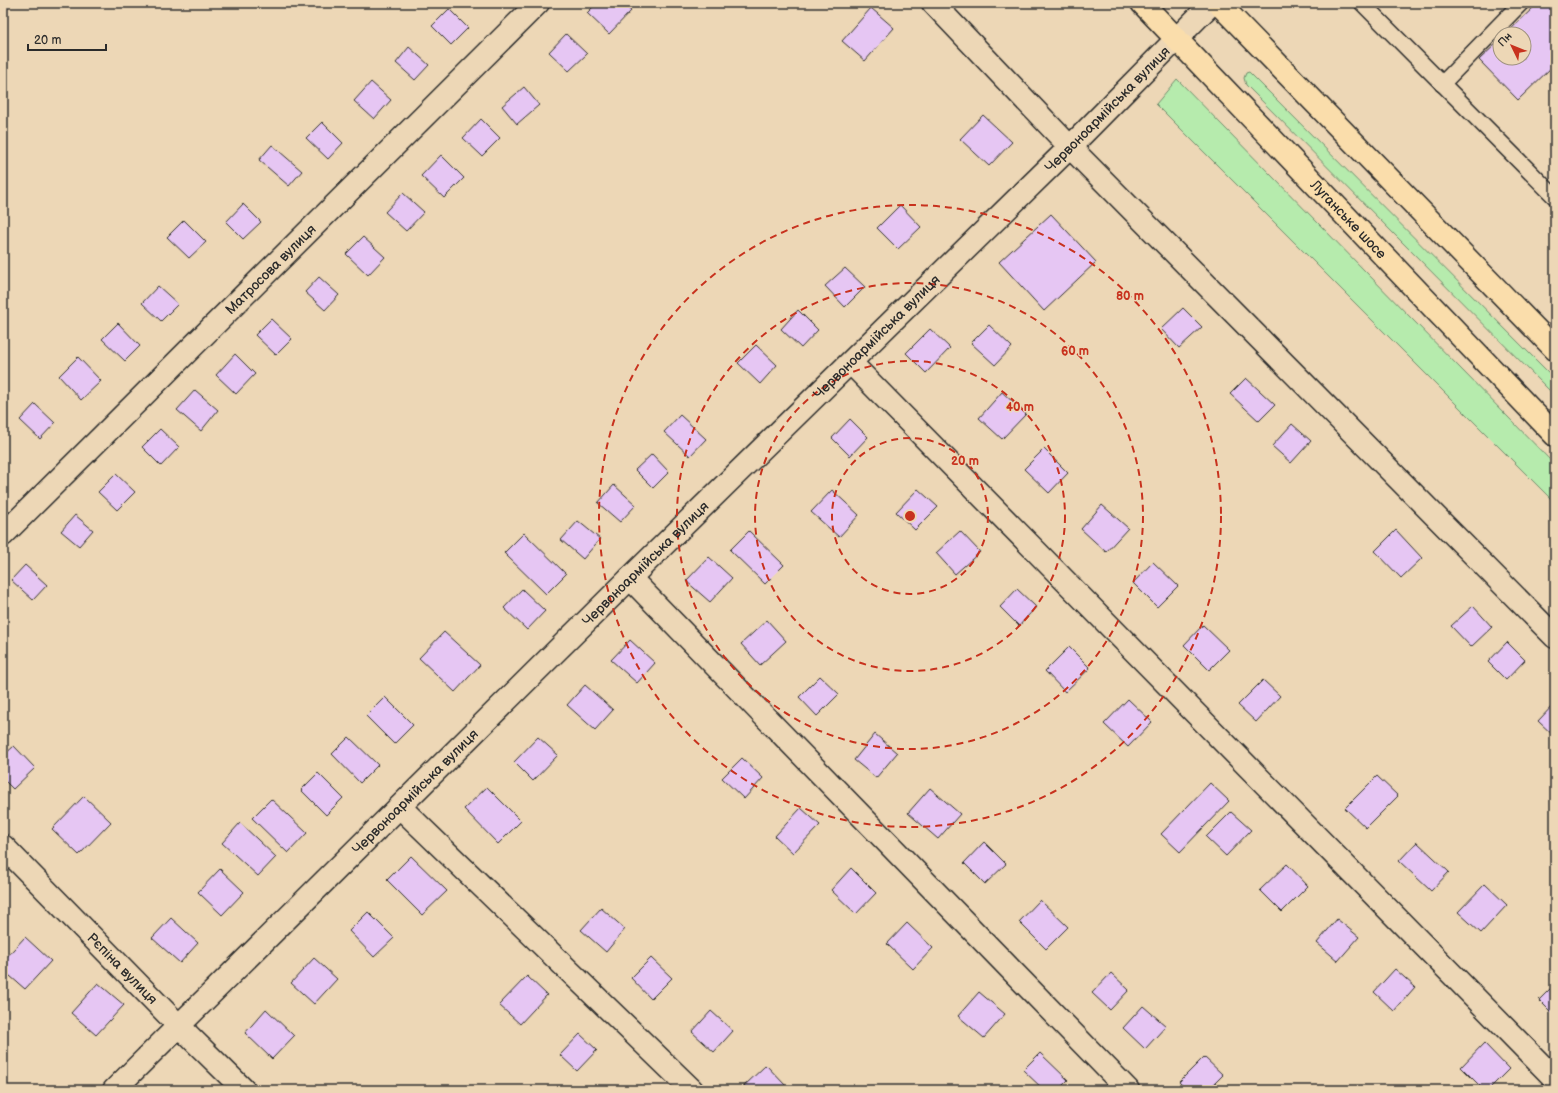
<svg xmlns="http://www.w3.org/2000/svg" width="1558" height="1093" viewBox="0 0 1558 1093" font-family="'Balsamiq Sans',sans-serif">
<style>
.green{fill:#b6ebad;stroke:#708b6c}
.building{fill:#e6c6f3;stroke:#2b2b2b}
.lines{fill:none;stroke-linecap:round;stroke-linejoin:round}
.service-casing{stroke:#2b2b2b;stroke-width:18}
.minor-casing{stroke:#2b2b2b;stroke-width:25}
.primary-casing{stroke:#2b2b2b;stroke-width:25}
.service{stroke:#edd7b6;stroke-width:15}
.minor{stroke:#edd7b6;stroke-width:22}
.primary{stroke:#faddab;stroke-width:22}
.ring{fill:none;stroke:#c8321e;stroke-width:2;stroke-dasharray:7 5}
.labels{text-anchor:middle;stroke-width:3;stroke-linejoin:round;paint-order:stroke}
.street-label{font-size:14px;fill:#2b2b2b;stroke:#edd7b6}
.centre{fill:#c8321e;stroke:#edd7b6;stroke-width:2}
.ring-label{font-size:12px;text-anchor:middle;font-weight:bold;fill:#c8321e;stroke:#edd7b6;stroke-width:3;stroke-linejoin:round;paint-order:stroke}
</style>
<rect width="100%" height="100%" fill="#edd7b6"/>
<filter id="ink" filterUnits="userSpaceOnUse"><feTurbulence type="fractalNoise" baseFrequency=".025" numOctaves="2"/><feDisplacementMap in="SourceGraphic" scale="8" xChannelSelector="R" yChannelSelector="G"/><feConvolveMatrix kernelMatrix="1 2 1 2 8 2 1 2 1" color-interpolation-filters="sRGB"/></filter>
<g filter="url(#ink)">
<g class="green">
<polygon points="1249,72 1555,379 1555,396 1246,85 1244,78 1246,73"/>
<polygon points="1177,79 1555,465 1555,503 1156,104"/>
</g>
<g class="building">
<polygon points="597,3 622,3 631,11 609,34 587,13"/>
<polygon points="1538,3 1555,3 1555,64 1518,100 1479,60 1500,40 1500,58 1524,58 1524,34 1506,34"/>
<polygon points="871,8 894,28 865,61 842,41"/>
<polygon points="449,9 468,28 451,45 432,26"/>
<polygon points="566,34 587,54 569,71 549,52"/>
<polygon points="409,47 429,65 415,80 396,63"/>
<polygon points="371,82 391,100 374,119 354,101"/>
<polygon points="524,87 539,105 517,124 502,106"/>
<polygon points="983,115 1012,142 989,166 960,139"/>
<polygon points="481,119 500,138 482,156 463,138"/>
<polygon points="322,122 343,143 328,159 306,138"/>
<polygon points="272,145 302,171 289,186 259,160"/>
<polygon points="441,155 464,178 444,198 421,176"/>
<polygon points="403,193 424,212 406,231 385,212"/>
<polygon points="243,204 261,222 243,239 226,222"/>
<polygon points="900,205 921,227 898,249 877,228"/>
<polygon points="1051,214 1096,262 1044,311 999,262"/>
<polygon points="184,220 206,242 189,258 167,237"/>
<polygon points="363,237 385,257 368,275 346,254"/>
<polygon points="845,268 865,287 845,307 825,286"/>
<polygon points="319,277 339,295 325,310 305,292"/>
<polygon points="158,286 178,304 161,321 142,303"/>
<polygon points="1183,308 1202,327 1179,348 1161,329"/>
<polygon points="798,310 818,330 801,348 781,329"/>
<polygon points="271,319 292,339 276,355 255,335"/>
<polygon points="118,323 140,346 125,361 102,339"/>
<polygon points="989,325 1012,347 995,365 971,343"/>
<polygon points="930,329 950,348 926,373 906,353"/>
<polygon points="756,345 777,365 760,384 738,363"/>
<polygon points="235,354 255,374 236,394 216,375"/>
<polygon points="78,357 101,381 81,400 59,376"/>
<polygon points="1246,378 1275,405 1259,421 1230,394"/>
<polygon points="195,390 218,410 201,431 177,410"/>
<polygon points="1002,392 1026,414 1002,439 979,418"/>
<polygon points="35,404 55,423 40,439 20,420"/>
<polygon points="680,415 706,439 690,456 664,432"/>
<polygon points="850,419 868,437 850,456 832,438"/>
<polygon points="1292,424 1311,441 1291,463 1272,446"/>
<polygon points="160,429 179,447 161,466 142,447"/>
<polygon points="1044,449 1068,473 1049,493 1024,469"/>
<polygon points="652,454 669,472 653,488 635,470"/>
<polygon points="116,474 135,492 117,510 98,492"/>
<polygon points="614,485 636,505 620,522 598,503"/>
<polygon points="918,489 938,507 915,530 896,512"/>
<polygon points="832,490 859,515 839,537 811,512"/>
<polygon points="1102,505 1128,528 1106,552 1081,529"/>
<polygon points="75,515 93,530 79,546 61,531"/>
<polygon points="578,521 600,539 583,559 561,540"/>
<polygon points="1396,530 1422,558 1401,578 1375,551"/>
<polygon points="749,531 784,565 765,584 730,550"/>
<polygon points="960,531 980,552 955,574 936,553"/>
<polygon points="524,533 566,574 546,594 504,553"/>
<polygon points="709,557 732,578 710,602 686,581"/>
<polygon points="1153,562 1178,586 1157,607 1133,583"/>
<polygon points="25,565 47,585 33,600 11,580"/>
<polygon points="522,589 545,611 527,630 504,608"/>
<polygon points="1017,589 1036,607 1019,626 1000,607"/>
<polygon points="1473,606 1492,627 1471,647 1451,626"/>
<polygon points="767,620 786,641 760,665 741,644"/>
<polygon points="1203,625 1229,650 1209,670 1184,645"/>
<polygon points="444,632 480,665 455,692 419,658"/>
<polygon points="630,640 655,663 637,683 611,660"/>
<polygon points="1507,642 1525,660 1506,680 1488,662"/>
<polygon points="1069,647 1090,668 1065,692 1045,671"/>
<polygon points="820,676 839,694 817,716 799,697"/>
<polygon points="1263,680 1280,696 1256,722 1238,705"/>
<polygon points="585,685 613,710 595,730 567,705"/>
<polygon points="385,697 413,725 394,744 366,716"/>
<polygon points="1128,699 1152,722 1128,747 1104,724"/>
<polygon points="1555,703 1555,737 1538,721"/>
<polygon points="875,734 897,753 876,778 854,760"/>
<polygon points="349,737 378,765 360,783 332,754"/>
<polygon points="538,737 558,755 533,781 514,762"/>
<polygon points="14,746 35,768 13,789 3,779 3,756"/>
<polygon points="742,758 763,778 744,799 722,778"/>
<polygon points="318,773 343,798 326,815 301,790"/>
<polygon points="1377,776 1398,796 1366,828 1345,808"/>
<polygon points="1210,783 1229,801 1180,852 1161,834"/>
<polygon points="487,787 521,821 498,844 464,809"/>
<polygon points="930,788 960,814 938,839 908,813"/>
<polygon points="84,796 111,822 79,855 52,829"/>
<polygon points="271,799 307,833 288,853 252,818"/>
<polygon points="801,808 820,825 793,853 775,836"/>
<polygon points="1231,812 1251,830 1226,856 1206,837"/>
<polygon points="240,823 276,857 258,876 222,843"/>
<polygon points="984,842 1006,864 985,884 964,863"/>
<polygon points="1417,842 1449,872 1431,891 1399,861"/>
<polygon points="411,856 447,891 422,915 387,880"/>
<polygon points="1287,864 1308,886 1282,912 1260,890"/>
<polygon points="851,868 876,893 856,914 831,890"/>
<polygon points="220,869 244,892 222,915 198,892"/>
<polygon points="1485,884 1507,905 1481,933 1458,912"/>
<polygon points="1040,900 1068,927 1046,949 1019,922"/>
<polygon points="601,908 625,929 606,952 581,930"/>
<polygon points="368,912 394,938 374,957 349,931"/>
<polygon points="171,918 198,943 180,963 152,938"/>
<polygon points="1337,919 1359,937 1338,961 1317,943"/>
<polygon points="907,923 933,948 913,969 887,944"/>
<polygon points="25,937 51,961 25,989 3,970 3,961"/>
<polygon points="314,958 337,979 314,1004 291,983"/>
<polygon points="651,958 672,978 651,999 631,978"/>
<polygon points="1395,969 1415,987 1394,1011 1374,992"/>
<polygon points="1111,973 1129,990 1110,1010 1092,993"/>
<polygon points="527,976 547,995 520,1024 499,1005"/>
<polygon points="98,983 124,1005 96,1035 71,1013"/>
<polygon points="1555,984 1555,1016 1539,1000"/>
<polygon points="979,992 1005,1014 984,1038 958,1016"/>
<polygon points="1143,1006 1166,1026 1145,1049 1123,1028"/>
<polygon points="266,1009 294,1036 272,1059 245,1033"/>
<polygon points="711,1011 733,1031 714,1052 692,1032"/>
<polygon points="580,1034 597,1050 577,1071 560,1055"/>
<polygon points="1484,1043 1509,1069 1488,1090 1484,1090 1461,1067"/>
<polygon points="1040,1053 1068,1080 1058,1090 1044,1090 1023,1070"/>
<polygon points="1204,1057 1223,1075 1208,1090 1187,1090 1179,1082"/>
<polygon points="766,1065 786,1086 782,1090 748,1090 744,1086"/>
</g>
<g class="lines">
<g class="service-casing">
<g id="service">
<polyline points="1362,3 1555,197"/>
<polyline points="1442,84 1521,3"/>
</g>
</g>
<g class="minor-casing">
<g id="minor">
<polyline points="933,3 1070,147 1555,637"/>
<polyline points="851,363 1555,1079"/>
<path id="s1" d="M3,535L538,3"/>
<polyline points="630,578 1128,1090"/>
<polyline points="400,807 692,1090"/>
<path id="s2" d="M3,846L179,1026L244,1090"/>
<path id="s3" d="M114,1090L630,578L1070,147L1212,3"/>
</g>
</g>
<g class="primary-casing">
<g id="primary">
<path id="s4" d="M1142,3L1555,435"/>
<polyline points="1218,3 1555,349"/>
</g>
</g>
<use href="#service" class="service"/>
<use href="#minor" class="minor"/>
<use href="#primary" class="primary"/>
</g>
</g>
<g class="ring">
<circle cx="910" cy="516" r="78"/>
<circle cx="910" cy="516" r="155"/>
<circle cx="910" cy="516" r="233"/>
<circle cx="910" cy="516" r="311"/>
</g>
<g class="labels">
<g class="street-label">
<text dy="5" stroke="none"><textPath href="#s3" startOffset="1396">Червоноармійська вулиця</textPath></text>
<text dy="5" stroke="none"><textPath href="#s4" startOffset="299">Луганське шосе</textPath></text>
<text dy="5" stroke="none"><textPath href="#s1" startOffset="377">Матросова вулиця</textPath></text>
<text dy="5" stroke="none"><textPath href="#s3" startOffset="1072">Червоноармійська вулиця</textPath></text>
<text dy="5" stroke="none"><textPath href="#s3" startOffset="748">Червоноармійська вулиця</textPath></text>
<text dy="5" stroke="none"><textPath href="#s3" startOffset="424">Червоноармійська вулиця</textPath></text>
<text dy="5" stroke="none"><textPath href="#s2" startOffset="171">Рєпіна вулиця</textPath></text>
</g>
</g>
<circle cx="910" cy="516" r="6" class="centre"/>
<g class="ring-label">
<text x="1130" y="300">80 m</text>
<text x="1075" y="355">60 m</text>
<text x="1020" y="411">40 m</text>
<text x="965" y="465">20 m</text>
</g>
<rect width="1558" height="1093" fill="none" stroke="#edd7b6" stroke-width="16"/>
<rect x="8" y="8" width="1542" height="1077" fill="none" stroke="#2b2b2b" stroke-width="1.5" filter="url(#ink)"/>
<g transform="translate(1512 46) rotate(313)"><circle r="19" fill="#edd7b6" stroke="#9f927e"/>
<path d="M0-3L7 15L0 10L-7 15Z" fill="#c8321e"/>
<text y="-6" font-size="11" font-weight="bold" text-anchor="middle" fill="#2b2b2b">Пн</text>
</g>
<path d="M28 44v6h78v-6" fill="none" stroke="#2b2b2b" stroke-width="2"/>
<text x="34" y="44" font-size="12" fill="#2b2b2b" stroke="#edd7b6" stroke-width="3" paint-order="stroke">20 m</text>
</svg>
